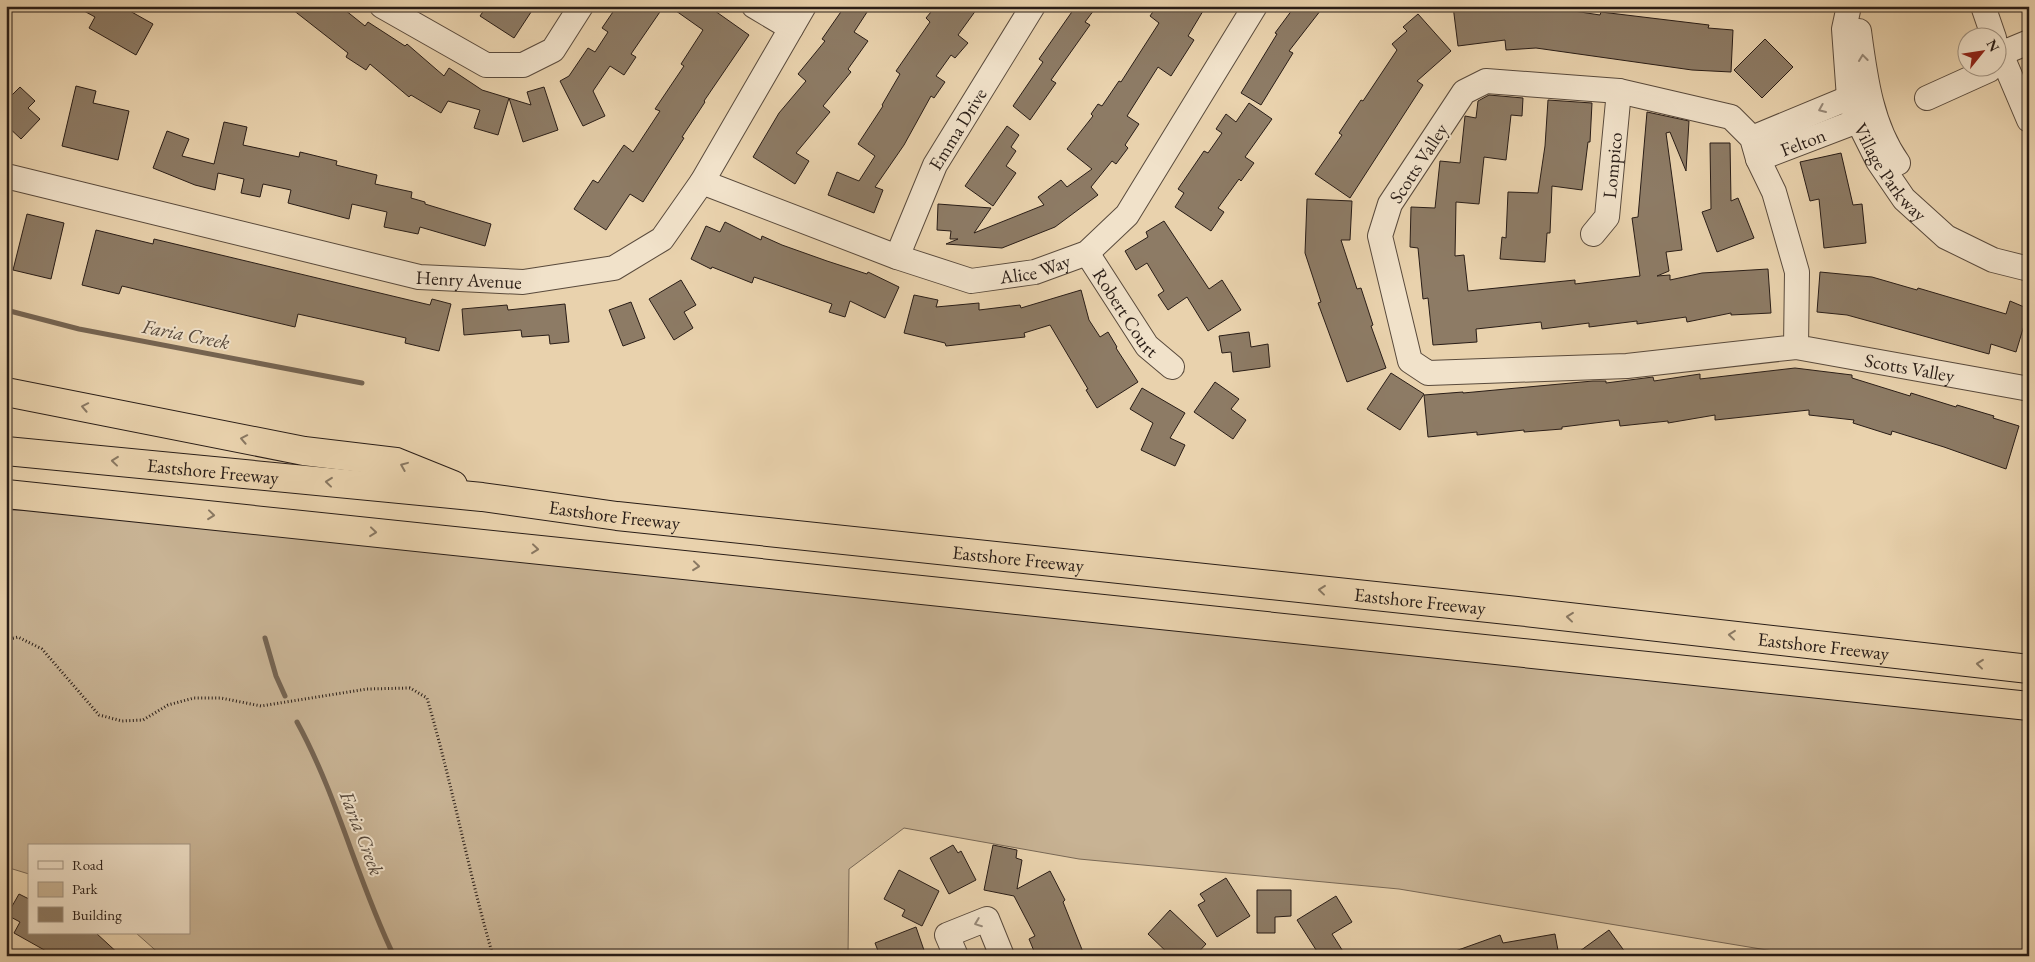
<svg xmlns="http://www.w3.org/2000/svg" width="2035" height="962" viewBox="0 0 2035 962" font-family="'EB Garamond',serif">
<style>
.green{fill:#c8b394;stroke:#786856}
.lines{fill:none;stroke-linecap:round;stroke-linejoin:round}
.stream{stroke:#756452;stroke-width:5}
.building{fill:#8d7b65;stroke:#291d17}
.minor-casing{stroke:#594a3c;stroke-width:26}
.highway-casing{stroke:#291d17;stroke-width:30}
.path{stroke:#291d17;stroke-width:3;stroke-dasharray:1 2.5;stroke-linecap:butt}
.minor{stroke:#f1e2ca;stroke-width:24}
.highway{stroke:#e9d2ad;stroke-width:28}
.oneway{stroke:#978979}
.oneway2{stroke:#897862}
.labels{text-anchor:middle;stroke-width:4;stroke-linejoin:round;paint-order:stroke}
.street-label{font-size:19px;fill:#291d17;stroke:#f1e2ca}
.water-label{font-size:20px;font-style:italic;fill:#55473a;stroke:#f1e2ca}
</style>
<rect width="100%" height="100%" fill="#e9d2ad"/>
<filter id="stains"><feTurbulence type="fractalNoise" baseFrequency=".004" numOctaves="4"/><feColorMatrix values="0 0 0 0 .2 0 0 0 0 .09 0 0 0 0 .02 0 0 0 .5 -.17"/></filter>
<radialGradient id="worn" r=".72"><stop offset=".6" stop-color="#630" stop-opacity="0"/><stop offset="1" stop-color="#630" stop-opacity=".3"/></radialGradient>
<polygon class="green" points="6,510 179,512 2029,706 2029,956 1803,956 1399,889 1079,859 904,828 849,869 848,956 162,956 136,933 189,933 189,846 29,846 29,874 6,867"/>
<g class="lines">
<g class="stream">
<polyline points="6,310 79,329 362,383"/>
<polyline points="265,638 276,676 285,696"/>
<path d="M297,722C338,797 357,880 394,956"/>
</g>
</g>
<g class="building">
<polygon points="75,6 121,6 153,24 136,55 89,28 95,17"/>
<polygon points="288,6 340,6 365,26 368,22 405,46 407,44 444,76 449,68 482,90 531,105 527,92 544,87 558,130 523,142 509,98 498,135 474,128 480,110 448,101 441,113 411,95 409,97 370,64 366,70 346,57 348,53"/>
<polygon points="487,6 535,6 514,38 480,16"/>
<polygon points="617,6 664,6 631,54 636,57 624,75 610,66 593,91 605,116 583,126 560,81 569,76 588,48 595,52 608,32 602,28"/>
<polygon points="669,6 708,6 749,35 704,101 705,102 682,137 684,138 643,202 630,194 606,230 574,209 593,180 598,183 624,145 633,152 660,111 655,109 684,66 681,64 703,30"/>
<polygon points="845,6 871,6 854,32 868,41 848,69 851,72 823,106 830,112 796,153 809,161 795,184 753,157 779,113 806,81 798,74 825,41 822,39"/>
<polygon points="936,6 979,6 958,35 968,43 955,58 951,55 936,76 945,82 934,98 931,96 904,145 875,187 883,190 874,213 828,195 837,172 859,181 875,156 858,144 883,106 882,105 900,74 896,71 930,22 926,18"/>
<polygon points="1076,6 1097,6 1085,22 1090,25 1051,80 1056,83 1030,120 1013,106 1043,62 1039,59"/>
<polygon points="1157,6 1206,6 1188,36 1194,40 1171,76 1158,67 1127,116 1139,124 1125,145 1128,148 1116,164 1112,161 1091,187 1098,195 1055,227 1002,248 946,244 958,239 950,239 951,231 937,230 938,204 991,208 974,233 1044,205 1038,197 1061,180 1067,187 1092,169 1067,149 1093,116 1091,114 1098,104 1102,106 1119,81 1121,82 1159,23 1150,16"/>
<polygon points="1295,6 1324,6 1289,51 1293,53 1261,105 1241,93 1277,34 1275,33"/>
<polygon points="1453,6 1541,6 1600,15 1601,12 1709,25 1708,28 1733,30 1731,72 1692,70 1536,48 1506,50 1505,40 1458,46"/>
<polygon points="1418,14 1451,51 1417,81 1423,85 1350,198 1315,174 1342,135 1339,133 1361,100 1363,101 1397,50 1392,44 1407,31 1403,27"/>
<polygon points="1765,39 1793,67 1762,98 1734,70"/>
<polygon points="76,86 96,91 93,103 129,111 118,160 62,146"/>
<polygon points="20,87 35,101 28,108 40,119 21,139 6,125 6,101"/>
<polygon points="1489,95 1523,98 1522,116 1511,115 1506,160 1484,157 1479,204 1456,202 1455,256 1464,255 1468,291 1575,280 1575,284 1640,276 1632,218 1638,217 1647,112 1689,121 1686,171 1670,132 1666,133 1682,250 1666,252 1669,271 1657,276 1670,275 1670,280 1702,273 1768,269 1771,313 1731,315 1731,313 1687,322 1686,317 1637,324 1637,321 1589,327 1589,323 1542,329 1541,322 1476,329 1477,342 1433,345 1428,298 1423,299 1418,248 1410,247 1411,207 1435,208 1440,161 1460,163 1465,116 1476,118 1478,101"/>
<polygon points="1548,100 1592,103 1590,142 1588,142 1582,190 1552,186 1550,233 1547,233 1545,262 1500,259 1502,237 1506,238 1508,192 1538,193 1545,146"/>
<polygon points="1249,103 1272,119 1245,157 1254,163 1241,181 1239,179 1218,208 1224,212 1211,231 1175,207 1184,193 1178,189 1204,151 1208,153 1222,133 1216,129 1226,114 1236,122"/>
<polygon points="224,122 247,127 243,145 299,157 300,152 337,161 336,165 377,175 375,184 412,192 411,198 425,202 425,204 491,224 485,246 420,227 418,234 384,227 387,212 352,204 349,219 288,203 291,190 263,184 260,197 241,193 244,179 218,173 215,190 195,185 153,168 167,131 189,139 182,156 214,164"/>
<polygon points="1007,126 1019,135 1011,147 1016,151 1006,166 1016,173 993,206 965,186"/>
<polygon points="1710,143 1730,143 1731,201 1738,198 1754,238 1717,252 1702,212 1711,209"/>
<polygon points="1841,153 1853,205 1862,204 1866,243 1824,248 1819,199 1810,201 1800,162"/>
<polygon points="1307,199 1352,201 1350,240 1341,240 1357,289 1361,288 1373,325 1371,326 1386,368 1347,382 1318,303 1321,302 1305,253"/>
<polygon points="27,214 64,223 51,279 13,270"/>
<polygon points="1164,221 1209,289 1222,280 1241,310 1208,331 1187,297 1168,310 1158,295 1164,291 1147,263 1136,270 1125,251 1148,237 1146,232"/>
<polygon points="725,222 761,240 762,236 782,245 827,261 867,274 868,272 899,287 885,318 850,301 845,317 829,312 832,304 754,277 752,283 712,267 711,269 691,259 706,226 720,232"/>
<polygon points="96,230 153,244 154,239 430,305 432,299 451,304 439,351 405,343 406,338 298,314 295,327 122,286 119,294 82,285"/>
<polygon points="1820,272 1872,277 1917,290 1918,288 2006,314 2010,301 2029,309 2016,352 1991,344 1989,354 1847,315 1817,312"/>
<polygon points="681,280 696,305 684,312 693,328 674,340 649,299"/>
<polygon points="1081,290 1089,320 1100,337 1108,332 1117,347 1116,348 1138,382 1097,408 1086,390 1088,389 1050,325 1024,333 1025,337 946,346 945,343 904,333 914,295 938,300 936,307 979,303 979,310 1020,305 1021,308"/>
<polygon points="631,302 645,338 623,346 609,310"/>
<polygon points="565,304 569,342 550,344 549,335 522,337 521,330 464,335 462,309 507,305 508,310"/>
<polygon points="1249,332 1251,347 1268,344 1270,367 1233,372 1231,352 1222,353 1219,336"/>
<polygon points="1795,368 1852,375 1852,378 1910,396 1911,393 1956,407 1957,405 1994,416 1993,418 2019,426 2006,469 1944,447 1892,431 1891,435 1853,423 1854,420 1809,415 1809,410 1715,420 1715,415 1668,423 1668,421 1620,426 1619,420 1562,427 1562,429 1524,432 1524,430 1477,435 1477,432 1428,437 1424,395 1463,392 1463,393 1593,381 1606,381 1606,383 1653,377 1654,381 1700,374 1700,379"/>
<polygon points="1391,373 1424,394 1400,430 1367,409"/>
<polygon points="1215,382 1239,399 1231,409 1246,420 1233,439 1194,412"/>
<polygon points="1142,388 1185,413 1170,438 1185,445 1175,466 1141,450 1153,423 1130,409"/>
<polygon points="953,845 958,853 961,851 976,880 949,894 930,858"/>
<polygon points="993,845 1017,850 1016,858 1022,860 1017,889 1050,871 1065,900 1063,902 1083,952 1073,956 1050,956 1047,951 1036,956 1029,939 1035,936 1014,896 984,890"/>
<polygon points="899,870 939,891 922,926 902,916 905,910 884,899"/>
<polygon points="1226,878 1250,916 1217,937 1198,905 1205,901 1200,894"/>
<polygon points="1257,890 1291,890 1291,916 1275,917 1275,933 1257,933"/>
<polygon points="19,894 29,899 29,933 96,933 121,956 55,956 14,933 20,922 7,915"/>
<polygon points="1336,896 1352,922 1332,934 1346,956 1320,956 1297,920"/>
<polygon points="1170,910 1206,944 1195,956 1171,956 1148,934"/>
<polygon points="916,927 926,956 880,956 875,943"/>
<polygon points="1609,930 1628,956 1573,956"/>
<polygon points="1555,934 1559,956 1447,956 1447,954 1500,935 1503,943"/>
</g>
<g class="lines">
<g class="minor-casing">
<g id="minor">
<polyline points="382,6 486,65 523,65 553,50 581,6"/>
<polyline points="754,6 791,28"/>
<path id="s1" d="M1849,6L1844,29L1849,98L1858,121L1878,161L1904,199L1946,237L1993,260L2029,269"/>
<polyline points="1983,6 1994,38"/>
<path d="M1859,31C1865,76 1871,125 1898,163"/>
<polyline points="1998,47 2029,120"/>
<polyline points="1998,58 2000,54 2029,42"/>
<polyline points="1927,98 1989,70 1991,68"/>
<polyline points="1752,138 1863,92"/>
<path id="s2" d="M1758,159L1873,115"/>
<path id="s3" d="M6,176L419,277L523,282L614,268L662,239L702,182L804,6"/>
<path id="s4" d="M702,182L897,257L971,281L1035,272L1087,253L1127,215L1255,6"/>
<path id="s5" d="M1593,234L1607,217L1619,91"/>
<path id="s6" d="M1087,253L1147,346L1172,367"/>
<path id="s7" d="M897,257L935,165L1033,6"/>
<path id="s8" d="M1796,347L1797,272L1774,192L1758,159L1752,138L1731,117L1619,91L1486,81L1464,92L1390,204L1380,236L1410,361L1428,373L1627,366L1796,347L2024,388"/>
<polyline points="956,956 947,935 987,919 1002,956"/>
</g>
</g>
<g class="highway-casing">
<g id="highway">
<polyline points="6,392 304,451 396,462 453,485"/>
<path id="s9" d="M6,451L482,497L617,516L1517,611L2029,669"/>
<polyline points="6,494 2029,706"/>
</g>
</g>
<path class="path" d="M6,640L18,637L42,649L99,715L122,721L143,720L168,705L194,698H221L261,706L367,689L410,688L427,698C452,783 468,870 493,956"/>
<use href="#minor" class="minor"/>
<use href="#highway" class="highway"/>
</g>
<defs><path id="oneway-chevron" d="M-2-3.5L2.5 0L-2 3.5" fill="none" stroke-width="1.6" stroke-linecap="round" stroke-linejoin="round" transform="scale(1.25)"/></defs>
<g class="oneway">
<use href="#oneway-chevron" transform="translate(1863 58) rotate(-97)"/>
<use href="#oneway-chevron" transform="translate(1822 109) rotate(157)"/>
<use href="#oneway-chevron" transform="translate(978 923) rotate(159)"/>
</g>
<g class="oneway2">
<use href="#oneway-chevron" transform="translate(85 407) rotate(-169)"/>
<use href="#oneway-chevron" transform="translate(244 439) rotate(-169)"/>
<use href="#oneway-chevron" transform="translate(115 461) rotate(-174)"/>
<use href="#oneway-chevron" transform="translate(404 466) rotate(-158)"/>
<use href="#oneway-chevron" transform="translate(329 482) rotate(-174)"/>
<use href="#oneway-chevron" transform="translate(211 515) rotate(6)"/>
<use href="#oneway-chevron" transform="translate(373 532) rotate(6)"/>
<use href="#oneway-chevron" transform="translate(535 549) rotate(6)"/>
<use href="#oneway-chevron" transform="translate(696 566) rotate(6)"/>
<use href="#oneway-chevron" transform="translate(1322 590) rotate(-174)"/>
<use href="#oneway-chevron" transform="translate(1570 617) rotate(-174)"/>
<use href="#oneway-chevron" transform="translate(1732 635) rotate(-174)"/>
<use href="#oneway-chevron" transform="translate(1980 664) rotate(-174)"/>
</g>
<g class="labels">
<g class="street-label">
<text dy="7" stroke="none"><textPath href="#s7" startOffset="142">Emma Drive</textPath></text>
<text dy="7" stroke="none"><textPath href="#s2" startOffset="48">Felton</textPath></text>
<text transform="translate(1418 163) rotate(-57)" y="7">Scotts Valley</text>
<text dy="7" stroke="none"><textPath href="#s5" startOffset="74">Lompico</textPath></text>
<text dy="7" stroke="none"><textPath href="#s1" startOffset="178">Village Parkway</textPath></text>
<text dy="7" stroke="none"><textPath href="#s4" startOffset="352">Alice Way</textPath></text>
<text dy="7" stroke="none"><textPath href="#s3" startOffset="475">Henry Avenue</textPath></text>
<text dy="7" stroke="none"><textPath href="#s6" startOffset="71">Robert Court</textPath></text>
<text dy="7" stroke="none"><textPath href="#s8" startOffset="1322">Scotts Valley</textPath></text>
<text dy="7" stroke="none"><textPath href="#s9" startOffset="208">Eastshore Freeway</textPath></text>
<text dy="7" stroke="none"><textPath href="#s9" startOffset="612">Eastshore Freeway</textPath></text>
<text dy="7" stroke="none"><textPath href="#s9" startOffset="1018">Eastshore Freeway</textPath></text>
<text dy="7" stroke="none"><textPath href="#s9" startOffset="1422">Eastshore Freeway</textPath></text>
<text dy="7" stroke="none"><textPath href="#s9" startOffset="1828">Eastshore Freeway</textPath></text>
</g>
<g class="water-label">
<text transform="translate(186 334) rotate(11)" y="7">Faria Creek</text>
<text transform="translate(362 833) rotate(69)" y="7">Faria Creek</text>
</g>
</g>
<rect width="2035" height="962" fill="none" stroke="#e9d2ad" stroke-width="25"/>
<rect x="8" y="8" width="2020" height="947" fill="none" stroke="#291d17" stroke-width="2.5"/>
<rect x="12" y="12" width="2010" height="937" fill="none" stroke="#291d17"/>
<rect x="28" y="844" width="162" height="90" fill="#f1e2ca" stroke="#a19382"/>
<rect x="38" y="861" width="25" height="8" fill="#f1e2ca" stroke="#a19382"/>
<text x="72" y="870" font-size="15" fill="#291d17">Road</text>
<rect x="38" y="882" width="25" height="15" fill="#c8b394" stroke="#a19382"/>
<text x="72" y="894" font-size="15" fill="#291d17">Park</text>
<rect x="38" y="907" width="25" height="15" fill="#8d7b65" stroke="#a19382"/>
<text x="72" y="920" font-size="15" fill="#291d17">Building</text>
<g transform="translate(1982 52) rotate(60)"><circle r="24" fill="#f1e2ca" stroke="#a19382"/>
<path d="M0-4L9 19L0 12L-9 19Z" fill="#8f2418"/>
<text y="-8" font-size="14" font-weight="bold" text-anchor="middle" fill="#291d17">N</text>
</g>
<rect width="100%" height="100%" filter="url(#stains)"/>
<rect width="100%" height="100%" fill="url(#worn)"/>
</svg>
